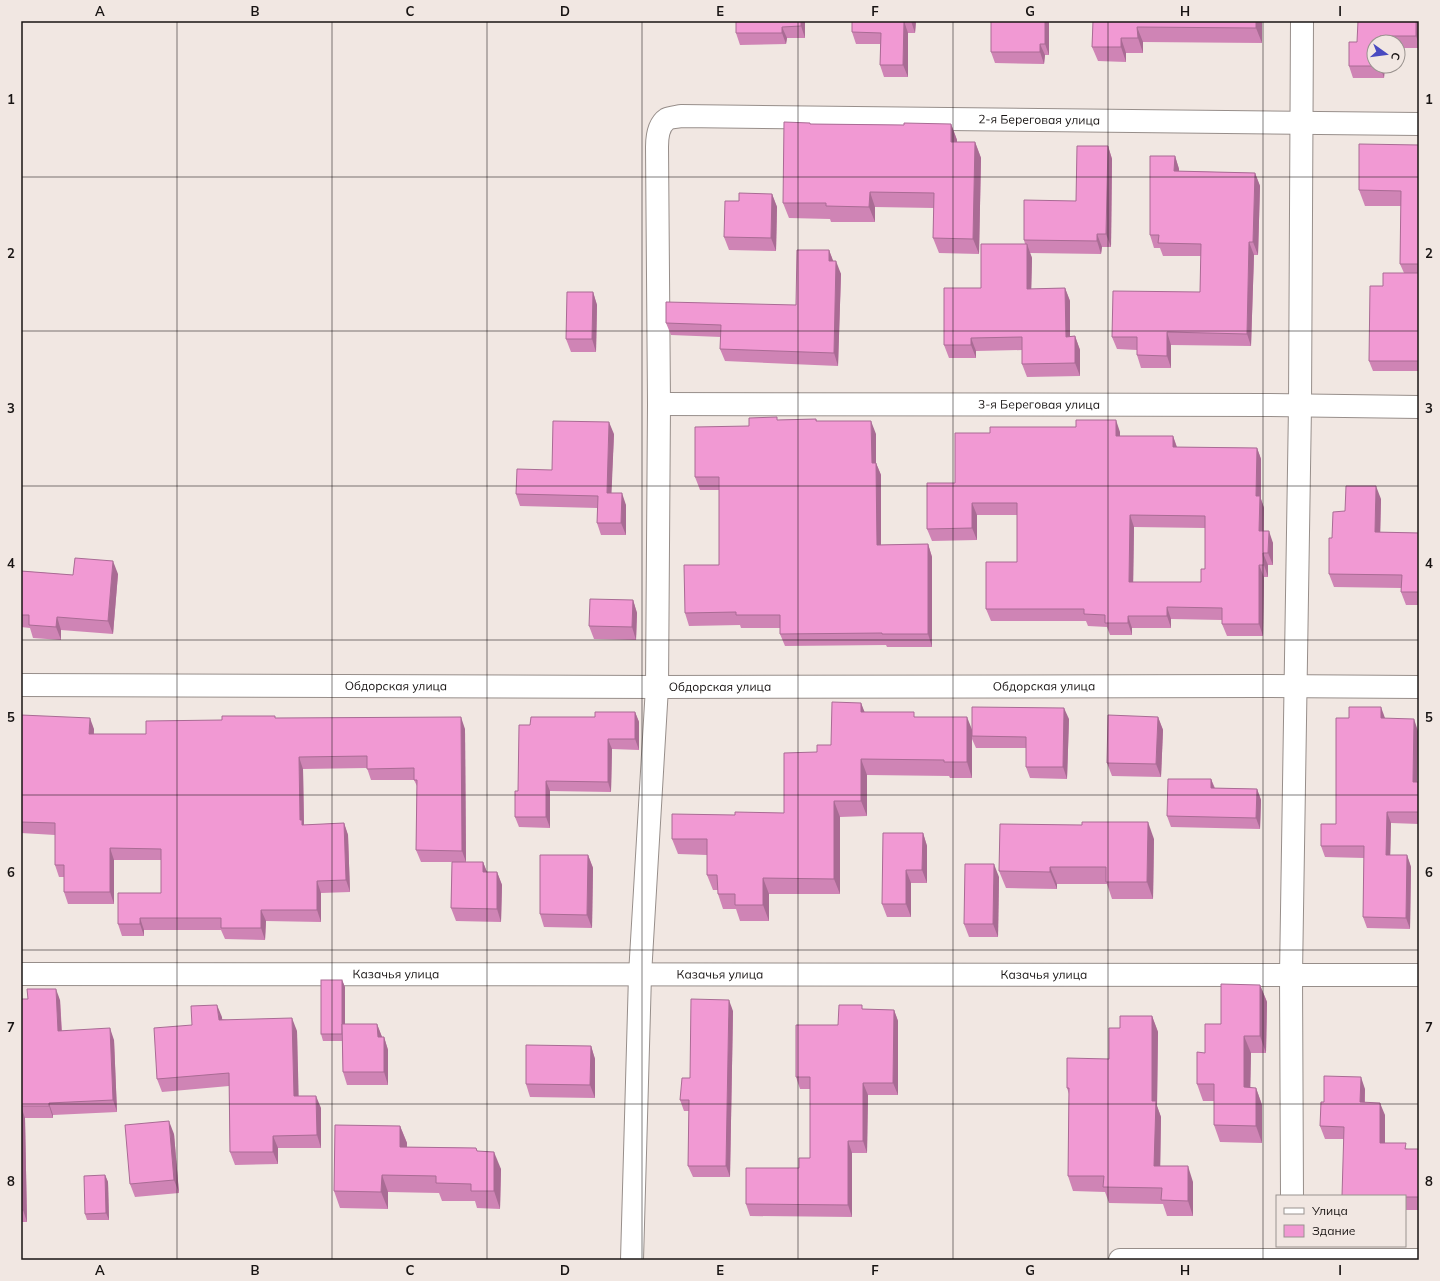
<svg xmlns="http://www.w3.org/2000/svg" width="1440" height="1281" viewBox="0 0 1440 1281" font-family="Mulish,sans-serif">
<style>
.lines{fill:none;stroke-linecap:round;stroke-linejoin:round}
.minor-casing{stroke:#978e8a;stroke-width:24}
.minor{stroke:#fff;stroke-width:22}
.wall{fill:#cf84b5;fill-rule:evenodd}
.shaded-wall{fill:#a96b94}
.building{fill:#f199d3;stroke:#a96b94;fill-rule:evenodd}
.grid{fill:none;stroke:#181413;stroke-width:1;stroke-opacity:0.55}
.labels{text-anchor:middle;stroke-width:3.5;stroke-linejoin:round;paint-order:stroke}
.street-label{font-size:12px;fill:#181413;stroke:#f1e7e2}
.neatline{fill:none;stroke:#181413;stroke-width:1.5}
.grid-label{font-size:13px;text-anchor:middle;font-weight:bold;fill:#181413}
</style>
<rect width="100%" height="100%" fill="#f1e7e2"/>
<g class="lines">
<g class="minor-casing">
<g id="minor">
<path id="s1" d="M659,404L1265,405L1419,407"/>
<path id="s2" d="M21,685L657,687L1257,686L1419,687"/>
<path id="s3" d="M21,974L1419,975"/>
<polyline points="1292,1196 1291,974 1300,406 1302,21"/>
<path id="s4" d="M632,1260L640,975L657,687L659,404L657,147C657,138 658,125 667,119C671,117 677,117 681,116L1419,124"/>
<polyline points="1120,1260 1419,1260"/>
</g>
</g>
<use href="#minor" class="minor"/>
</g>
<g class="wall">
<polygon points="736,21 805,21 805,38 787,38 786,44 740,45 736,33"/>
<polygon points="852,21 916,21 915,33 908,33 908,77 884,77 880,65 880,44 856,44 852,32"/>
<polygon points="991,21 1049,21 1049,55 1045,55 1044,64 995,63 991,52"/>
<polygon points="1093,21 1262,21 1262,43 1143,42 1143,53 1126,53 1126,62 1098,61 1092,47"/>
<polygon points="1419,21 1419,48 1398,48 1398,42 1374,42 1374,66 1385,66 1384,78 1353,78 1349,66 1357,42"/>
<polygon points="810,123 810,124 904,125 951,124 957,140 957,142 975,142 981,158 979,254 939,253 933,238 934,208 875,207 875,222 831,222 830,219 789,218 783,203"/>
<polygon points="1419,145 1419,371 1373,371 1369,361 1383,286 1404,273 1400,264 1401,206 1365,206 1359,190"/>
<polygon points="1108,146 1112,159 1111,247 1102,247 1101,254 1030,253 1032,258 1031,289 1065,288 1070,301 1070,337 1075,336 1080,350 1080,376 1027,377 1022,364 1022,350 976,351 976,358 949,358 944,345 1025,244 1024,240 1076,201"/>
<polygon points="1175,156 1179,169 1179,171 1255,173 1260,186 1258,255 1254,255 1251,346 1171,345 1171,368 1141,368 1137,355 1137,350 1117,349 1112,337 1200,292 1201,256 1163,256 1160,248 1154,248 1150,235"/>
<polygon points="772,194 777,207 776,251 729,250 724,237 739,201"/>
<polygon points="829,250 833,261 841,274 838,366 725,361 720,349 721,337 671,335 666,323 796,305"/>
<polygon points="593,292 597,305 596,352 571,352 566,339"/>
<polygon points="816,419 817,421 876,434 876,463 881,475 881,545 928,544 932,557 932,647 887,647 886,645 785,646 780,634 780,628 741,628 740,625 689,626 685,613 719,565 719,490 700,490 695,477 749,426 778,420"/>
<path d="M1120,432V436H1173L1177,447L1257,448L1261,459V499L1264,508V531L1273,543V565H1268V577H1264L1263,636H1227L1222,624V620L1171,619V628H1132V635H1110L1107,627L1088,626L1086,621H991L986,609L1017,562V515H977V540L932,541L927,529L955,483ZM1134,527L1205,528V569L1201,582H1133Z"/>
<polygon points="614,434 611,493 626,505 626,535 601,535 597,523 597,508 520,506 516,494 552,470"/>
<polygon points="1381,499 1380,532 1419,533 1419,605 1406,605 1401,592 1401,588 1334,587 1329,574 1332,538"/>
<polygon points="21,571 73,575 118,574 113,634 61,630 61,640 33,638 30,628 21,627"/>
<polygon points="633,600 637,613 636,640 594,639 589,626"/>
<polygon points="861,703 864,712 916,717 972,730 1069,719 1067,779 1030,778 1026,767 1026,748 976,748 972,739 972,778 950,778 949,776 867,775 867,816 840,817 840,894 769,894 769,921 740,921 736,909 723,909 718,894 718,890 713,890 707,875 707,855 678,854 672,839 735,815 784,813 817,752 831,745"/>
<polygon points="635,712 639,722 639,750 612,749 611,792 550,791 550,828 519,827 515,817 518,791 530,725"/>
<polygon points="21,715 94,729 94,734 146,734 222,720 276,718 465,729 466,862 483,862 487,872 497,872 502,885 501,922 456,921 451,908 452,862 421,862 416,850 417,786 414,780 371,780 367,768 303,769 304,825 344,823 348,835 350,892 321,893 321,922 266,921 265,940 225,939 221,930 144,930 144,936 122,936 118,924 161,893 161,860 114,860 114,904 68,904 64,892 64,877 59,877 55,865 55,835 21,833"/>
<polygon points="1158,717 1163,730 1161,777 1112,776 1107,763"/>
<polygon points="1385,719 1418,731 1417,782 1419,782 1419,824 1391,823 1390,855 1407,855 1411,867 1410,929 1367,928 1363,917 1364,858 1325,857 1321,846 1336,824"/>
<polygon points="1211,779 1215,788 1257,789 1261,800 1260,829 1171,827 1167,816"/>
<polygon points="923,833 927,846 927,883 911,883 911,917 887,917 882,904"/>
<polygon points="1154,839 1153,899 1112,899 1107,884 1057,884 1057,889 1006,888 999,871"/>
<polygon points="588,855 593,868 592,928 544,927 540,914"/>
<polygon points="999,877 998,937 969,937 964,924"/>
<polygon points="342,980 345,987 345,1024 377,1024 382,1037 384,1037 388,1050 388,1085 347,1085 343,1072 342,1041 323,1041 321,1034"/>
<polygon points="1260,985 1267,1002 1266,1053 1251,1053 1250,1088 1256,1088 1262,1105 1262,1143 1220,1142 1214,1125 1214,1101 1203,1101 1197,1084 1205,1053 1221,1024"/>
<polygon points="21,999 60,1000 62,1031 114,1040 117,1112 53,1115 53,1118 25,1118 27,1222 21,1222"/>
<polygon points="863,1009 894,1010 898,1021 898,1095 868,1095 867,1153 852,1153 852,1217 750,1216 746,1204 799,1168 810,1158 810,1089 800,1089 796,1077 838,1025"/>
<polygon points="733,1011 730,1177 693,1177 688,1166 689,1111 684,1111 680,1100 690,1078"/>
<polygon points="1152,1016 1158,1032 1157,1106 1161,1117 1160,1166 1193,1182 1193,1216 1167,1216 1163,1204 1109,1203 1105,1192 1073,1191 1068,1176 1069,1094 1067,1088 1109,1059 1120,1028"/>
<polygon points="222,1017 222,1019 297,1031 298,1096 321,1108 321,1148 278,1148 278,1164 235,1165 230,1152 229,1086 162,1092 157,1079"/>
<polygon points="591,1046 595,1059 595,1098 530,1097 526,1084"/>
<polygon points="1365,1089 1365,1102 1385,1115 1385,1143 1408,1149 1419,1149 1419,1210 1405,1210 1405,1196 1343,1139 1325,1139 1320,1126 1324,1102"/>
<polygon points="400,1126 407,1143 407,1147 476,1148 477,1151 501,1169 500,1209 477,1208 475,1201 442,1201 439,1193 388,1192 388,1209 340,1208 334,1191"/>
<polygon points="174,1134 179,1193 135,1197 130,1184"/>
<polygon points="105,1175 108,1182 109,1220 87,1220 85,1214"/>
</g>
<g class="shaded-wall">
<polygon points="801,21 805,21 805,38 801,26"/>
<polygon points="904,21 908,33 908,77 903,65"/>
<polygon points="911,21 916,21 915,33"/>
<polygon points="1045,21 1049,21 1049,55 1045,44"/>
<polygon points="1256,21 1262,21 1262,43 1256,28"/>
<polygon points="1416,21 1419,21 1419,44 1416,36"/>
<polygon points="782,27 787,38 786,44 782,33"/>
<polygon points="1137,27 1143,42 1143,53 1138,38"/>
<polygon points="1380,36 1383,42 1380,42"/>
<polygon points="1121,38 1126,53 1126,62 1121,47"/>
<polygon points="1040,44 1045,55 1044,64 1040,52"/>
<polygon points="1380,66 1385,66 1384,78"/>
<polygon points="951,124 957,140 956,157 951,142"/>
<polygon points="975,142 981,158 979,254 973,239"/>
<polygon points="1108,146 1112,159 1111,247 1106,234"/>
<polygon points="1175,156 1179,169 1179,183 1174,171"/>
<polygon points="1255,173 1260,186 1258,255 1253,242"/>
<polygon points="870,192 875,207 875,222 869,207"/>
<polygon points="772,194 777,207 776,251 771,238"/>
<polygon points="1097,234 1102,247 1101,254 1097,241"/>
<polygon points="1249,242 1254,255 1251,346 1247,334"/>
<polygon points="1027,244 1032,258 1031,302 1027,289"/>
<polygon points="829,250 834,263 829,261"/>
<polygon points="836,261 841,274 838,366 834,353"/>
<polygon points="1065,288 1070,301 1070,350 1066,337"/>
<polygon points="593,292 597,305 596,352 592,339"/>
<polygon points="1167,332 1171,345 1171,368 1167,356"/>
<polygon points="1075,336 1080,350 1080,376 1075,363"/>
<polygon points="971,338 976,351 976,358 971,345"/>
<polygon points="1116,420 1120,432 1120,448 1116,436"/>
<polygon points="871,421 876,434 876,463 881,475 881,557 877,545 872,463"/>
<polygon points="609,422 614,434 611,505 607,493"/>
<polygon points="1173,436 1177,448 1173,447"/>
<polygon points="1257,448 1261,459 1261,499 1264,508 1263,543 1259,531 1256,496"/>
<polygon points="1376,486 1381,499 1380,544 1375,532"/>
<polygon points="622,493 626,505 626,535 621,523"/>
<polygon points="972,503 977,515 977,540 972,528"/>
<polygon points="1130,515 1134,527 1133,594 1129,582"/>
<polygon points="1269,531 1273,543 1273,565 1268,553"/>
<polygon points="928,544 932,557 932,647 928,634"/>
<polygon points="1263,553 1268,565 1268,577 1264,565"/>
<polygon points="113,561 118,574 113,634 108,621"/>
<polygon points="1259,565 1264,577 1263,636 1259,624"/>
<polygon points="633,600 637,613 636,640 632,627"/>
<polygon points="1167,607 1171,619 1171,628 1167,616"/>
<polygon points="1128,616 1132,628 1132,635 1128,623"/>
<polygon points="57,617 61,630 61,640 56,627"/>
<polygon points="861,703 867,718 861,712"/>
<polygon points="1381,707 1385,718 1381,718"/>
<polygon points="1064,708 1069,719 1067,779 1063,767"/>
<polygon points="635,712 639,722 639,750 635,739"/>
<polygon points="461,717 465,729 466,862 462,851"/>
<polygon points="967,717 973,732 972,736 972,778 967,762"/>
<polygon points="1158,717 1163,730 1161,777 1156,764"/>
<polygon points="90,718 94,729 93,746 89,734"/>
<polygon points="1414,719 1418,731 1417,793 1413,782"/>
<polygon points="608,739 612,749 611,792 608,782"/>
<polygon points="299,757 303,769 304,827 306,837 300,820"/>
<polygon points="861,759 867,775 867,816 861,801"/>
<polygon points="1211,779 1215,790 1211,788"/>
<polygon points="546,781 550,791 550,828 546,817"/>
<polygon points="1257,789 1261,800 1260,829 1256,818"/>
<polygon points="834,801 840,817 840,894 834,879"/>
<polygon points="1387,812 1391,823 1390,866 1386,855"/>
<polygon points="1148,822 1154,839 1153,899 1147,882"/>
<polygon points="344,823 348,835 350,892 346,880"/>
<polygon points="923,833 927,846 927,883 922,870"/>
<polygon points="110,848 114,860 114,904 110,892"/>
<polygon points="588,855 593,868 592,928 587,915"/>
<polygon points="1407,855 1411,867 1410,929 1406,918"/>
<polygon points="483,862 488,875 483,872"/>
<polygon points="994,864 999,877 998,937 993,924"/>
<polygon points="1050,867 1057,884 1057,889 1050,872"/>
<polygon points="906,870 911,883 911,917 906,904"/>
<polygon points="497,872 502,885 501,922 497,909"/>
<polygon points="763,878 769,894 769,921 763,905"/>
<polygon points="317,881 321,893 321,922 317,910"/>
<polygon points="261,910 266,921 265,940 261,928"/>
<polygon points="140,918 144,930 144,936 140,924"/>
<polygon points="342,980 345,987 345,1041 342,1034"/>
<polygon points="1260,985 1267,1002 1266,1053 1260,1036"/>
<polygon points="56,989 60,1000 62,1042 58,1031"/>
<polygon points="729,1000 733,1011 730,1177 726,1166"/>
<polygon points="217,1005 222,1017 223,1032 219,1020"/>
<polygon points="894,1010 898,1021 898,1095 893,1083"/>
<polygon points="1152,1016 1158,1032 1157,1106 1161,1117 1160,1182 1154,1166 1152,1101"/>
<polygon points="292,1018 297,1031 299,1109 294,1096"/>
<polygon points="377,1024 382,1037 378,1037"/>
<polygon points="110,1028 114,1040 117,1112 113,1100"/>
<polygon points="1244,1036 1251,1053 1250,1105 1244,1087"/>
<polygon points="384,1037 388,1050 388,1085 384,1072"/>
<polygon points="591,1046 595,1059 595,1098 590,1085"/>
<polygon points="1361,1077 1365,1089 1364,1115 1360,1102"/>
<polygon points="863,1083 868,1095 867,1153 863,1141"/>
<polygon points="1256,1088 1262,1105 1262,1143 1256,1126"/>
<polygon points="316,1096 321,1108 321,1148 317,1135"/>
<polygon points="49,1103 53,1115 53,1118 49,1106"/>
<polygon points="1380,1103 1385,1115 1385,1155 1380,1143"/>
<polygon points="21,1106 25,1118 27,1222 23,1210"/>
<polygon points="169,1121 174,1134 179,1193 174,1180"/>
<polygon points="400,1126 407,1143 406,1164 400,1147"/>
<polygon points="273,1136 278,1148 278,1164 273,1152"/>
<polygon points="848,1141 852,1153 852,1217 848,1205"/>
<polygon points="494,1152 501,1169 500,1209 494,1191"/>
<polygon points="1188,1166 1193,1182 1193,1216 1188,1201"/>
<polygon points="105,1175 108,1182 109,1220 106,1213"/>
<polygon points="382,1175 388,1192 388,1209 381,1192"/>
</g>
<g class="building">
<polygon points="736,21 801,21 801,26 782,27 782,33 736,33"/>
<polygon points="852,21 904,21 903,65 880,65 881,33 852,32"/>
<polygon points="991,21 1045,21 1045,44 1040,44 1040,52 991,52"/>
<polygon points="1093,21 1256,21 1256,28 1137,27 1138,38 1121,38 1121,47 1092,47"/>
<polygon points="1358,21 1416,21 1416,36 1380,36 1380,42 1374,42 1374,66 1349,66 1349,42 1357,42"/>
<polygon points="784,122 810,123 810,124 904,125 904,123 951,124 951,142 975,142 973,239 933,238 934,193 870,192 869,207 826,206 826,203 783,203"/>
<polygon points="1359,144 1419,145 1419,264 1400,264 1401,191 1359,190"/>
<polygon points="1077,146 1108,146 1106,234 1097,234 1097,241 1024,240 1024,200 1076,201"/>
<polygon points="1150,156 1175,156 1174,171 1255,173 1253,242 1249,242 1247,334 1167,332 1167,356 1137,355 1137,337 1112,337 1113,291 1200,292 1201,244 1158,243 1159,235 1150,235"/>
<polygon points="739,193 772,194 771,238 724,237 725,201 739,201"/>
<polygon points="981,244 1027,244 1027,289 1065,288 1066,337 1075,336 1075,363 1022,364 1022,337 971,338 971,345 944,345 944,288 981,288"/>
<polygon points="797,250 829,250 829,261 836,261 834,353 720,349 721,325 666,323 666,302 796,305"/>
<polygon points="1383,273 1419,273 1419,361 1369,361 1370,286 1383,286"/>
<polygon points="567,292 593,292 592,339 566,339"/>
<polygon points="777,417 777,420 816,419 816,421 871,421 872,463 876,463 877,545 928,544 928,634 882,634 882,633 780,634 780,615 736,615 736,612 685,613 684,565 719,565 719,477 695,477 695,427 749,426 749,418"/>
<path d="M1076,420H1116V436H1173V447L1257,448L1256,496H1260L1259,531H1269L1268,553H1263L1264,565H1259V624H1222V608L1167,607V616H1128V623H1105V615L1084,614V609H986V562H1017V503H972V528L927,529V483H955V433H990V427H1076ZM1130,515L1205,516V569H1201V582H1129Z"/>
<polygon points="553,421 609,422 607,493 622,493 621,523 597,523 598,496 516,494 517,469 552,470"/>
<polygon points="1346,486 1376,486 1375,532 1419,533 1419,592 1401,592 1402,575 1329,574 1329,538 1332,538 1333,512 1345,511"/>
<polygon points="75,558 113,561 108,621 57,617 56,627 29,625 29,615 21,615 21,571 73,575"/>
<polygon points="590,599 633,600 632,627 589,626"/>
<polygon points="832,702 861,703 861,712 914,712 914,717 967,717 967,762 944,762 944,760 861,759 861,801 834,801 834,879 763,878 763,905 735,905 735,894 718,894 717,875 707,875 707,839 672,839 672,814 735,815 735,812 784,813 784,753 817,752 817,745 831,745"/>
<polygon points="972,707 1064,708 1063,767 1026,767 1026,737 972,736"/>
<polygon points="1349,707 1381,707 1381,718 1414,719 1413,782 1419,782 1419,812 1387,812 1386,855 1407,855 1406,918 1363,917 1364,846 1321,846 1321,824 1336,824 1336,718 1349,718"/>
<polygon points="595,712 635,712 635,739 608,739 608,782 546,781 546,817 515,817 515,791 518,791 519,725 530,725 531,717 595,717"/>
<polygon points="21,715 90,718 89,734 146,734 146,721 222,720 222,716 275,716 275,718 461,717 462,851 416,850 417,780 414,780 414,768 367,769 367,756 299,757 300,820 302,820 302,825 344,823 346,880 317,881 317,910 261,910 261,928 221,928 221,918 140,918 140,924 118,924 118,893 161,893 161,849 110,848 110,892 64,892 64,865 55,865 55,823 21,822"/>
<polygon points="1108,715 1158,717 1156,764 1107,763"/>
<polygon points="1168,779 1211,779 1211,788 1257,789 1256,818 1167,816"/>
<polygon points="1082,822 1148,822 1147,882 1106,882 1106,867 1050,867 1050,872 999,871 1000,824 1082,825"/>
<polygon points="883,833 923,833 922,870 906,870 906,904 882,904"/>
<polygon points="540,855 588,855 587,915 540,914"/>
<polygon points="452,862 483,862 483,872 497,872 497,909 451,908"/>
<polygon points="965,864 994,864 993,924 964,924"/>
<rect x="321" y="980" width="21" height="54"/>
<polygon points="1221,984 1260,985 1260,1036 1244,1036 1244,1087 1256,1088 1256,1126 1214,1125 1214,1084 1197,1084 1197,1052 1205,1053 1205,1024 1221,1024"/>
<polygon points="27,989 56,989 58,1031 110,1028 113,1100 49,1103 49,1106 21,1106 23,1210 21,1210 21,999 28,999"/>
<polygon points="691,999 729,1000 726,1166 688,1166 689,1100 680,1100 682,1078 690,1078"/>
<polygon points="217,1005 219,1020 292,1018 294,1096 316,1096 317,1135 273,1136 273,1152 230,1152 229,1073 157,1079 154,1028 192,1025 191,1006"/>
<polygon points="839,1005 862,1005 862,1009 894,1010 893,1083 863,1083 863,1141 848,1141 848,1205 746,1204 746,1168 799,1168 799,1158 810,1158 810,1077 796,1077 796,1025 838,1025"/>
<polygon points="1120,1016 1152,1016 1152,1101 1156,1101 1154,1166 1188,1166 1188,1201 1161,1200 1162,1188 1103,1187 1104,1176 1068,1176 1069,1088 1067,1088 1067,1058 1109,1059 1109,1028 1120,1028"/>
<polygon points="342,1024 377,1024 378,1037 384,1037 384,1072 343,1072"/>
<polygon points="526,1045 591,1046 590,1085 526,1084"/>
<polygon points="1324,1076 1361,1077 1360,1102 1380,1103 1380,1143 1406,1143 1405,1149 1419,1149 1419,1197 1405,1197 1405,1196 1342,1196 1344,1127 1320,1126 1321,1102 1324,1102"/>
<polygon points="169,1121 174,1180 130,1184 125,1125"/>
<polygon points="335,1125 400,1126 400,1147 476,1148 477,1151 494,1152 494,1191 471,1191 471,1184 436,1183 436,1176 382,1175 381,1192 334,1191"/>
<polygon points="105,1175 106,1213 85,1214 84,1176"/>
</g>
<path class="grid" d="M177,21V1260M332,21V1260M487,21V1260M642,21V1260M798,21V1260M953,21V1260M1108,21V1260M1263,21V1260M21,177H1419M21,331H1419M21,486H1419M21,640H1419M21,795H1419M21,950H1419M21,1104H1419"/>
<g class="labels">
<g class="street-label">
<text dy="4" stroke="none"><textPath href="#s4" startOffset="1517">2-я Береговая улица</textPath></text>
<text dy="4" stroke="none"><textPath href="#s1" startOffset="380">3-я Береговая улица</textPath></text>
<text dy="4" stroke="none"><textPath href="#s2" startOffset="375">Обдорская улица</textPath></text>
<text dy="4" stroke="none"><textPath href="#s2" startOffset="699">Обдорская улица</textPath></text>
<text dy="4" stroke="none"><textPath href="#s2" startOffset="1023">Обдорская улица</textPath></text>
<text dy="4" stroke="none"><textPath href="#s3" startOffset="1023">Казачья улица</textPath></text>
<text dy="4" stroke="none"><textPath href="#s3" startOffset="375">Казачья улица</textPath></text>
<text dy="4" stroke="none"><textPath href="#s3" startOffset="699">Казачья улица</textPath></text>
</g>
</g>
<rect width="1440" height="1281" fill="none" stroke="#f1e7e2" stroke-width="44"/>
<rect x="1276" y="1195" width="130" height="52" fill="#f1e7e2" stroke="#9a938f"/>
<rect x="1284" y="1208" width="20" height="6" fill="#ffffff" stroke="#9a938f"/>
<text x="1312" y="1215" font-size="12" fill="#181413">Улица</text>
<rect x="1284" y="1225" width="20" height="12" fill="#f199d3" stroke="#9a938f"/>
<text x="1312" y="1235" font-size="12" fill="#181413">Здание</text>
<g transform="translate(1386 54) rotate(104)"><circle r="19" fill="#f1e7e2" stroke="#9a938f"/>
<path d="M0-3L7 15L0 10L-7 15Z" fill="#494ac0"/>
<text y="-6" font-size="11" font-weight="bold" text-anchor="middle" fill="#181413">С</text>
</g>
<rect x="22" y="22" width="1396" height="1237" class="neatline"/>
<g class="grid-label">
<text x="100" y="16">A</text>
<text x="255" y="16">B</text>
<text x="410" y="16">C</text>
<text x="565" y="16">D</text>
<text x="720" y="16">E</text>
<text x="875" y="16">F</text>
<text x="1030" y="16">G</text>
<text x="1185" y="16">H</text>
<text x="1340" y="16">I</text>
<text x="11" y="104">1</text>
<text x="1429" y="104">1</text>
<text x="11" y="258">2</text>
<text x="1429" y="258">2</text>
<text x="11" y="413">3</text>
<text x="1429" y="413">3</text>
<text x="11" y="568">4</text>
<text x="1429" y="568">4</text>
<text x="11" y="722">5</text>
<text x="1429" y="722">5</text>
<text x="11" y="877">6</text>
<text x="1429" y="877">6</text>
<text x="11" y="1032">7</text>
<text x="1429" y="1032">7</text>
<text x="11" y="1186">8</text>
<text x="1429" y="1186">8</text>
<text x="100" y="1275">A</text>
<text x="255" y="1275">B</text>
<text x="410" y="1275">C</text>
<text x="565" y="1275">D</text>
<text x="720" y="1275">E</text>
<text x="875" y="1275">F</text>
<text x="1030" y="1275">G</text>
<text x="1185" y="1275">H</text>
<text x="1340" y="1275">I</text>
</g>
</svg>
